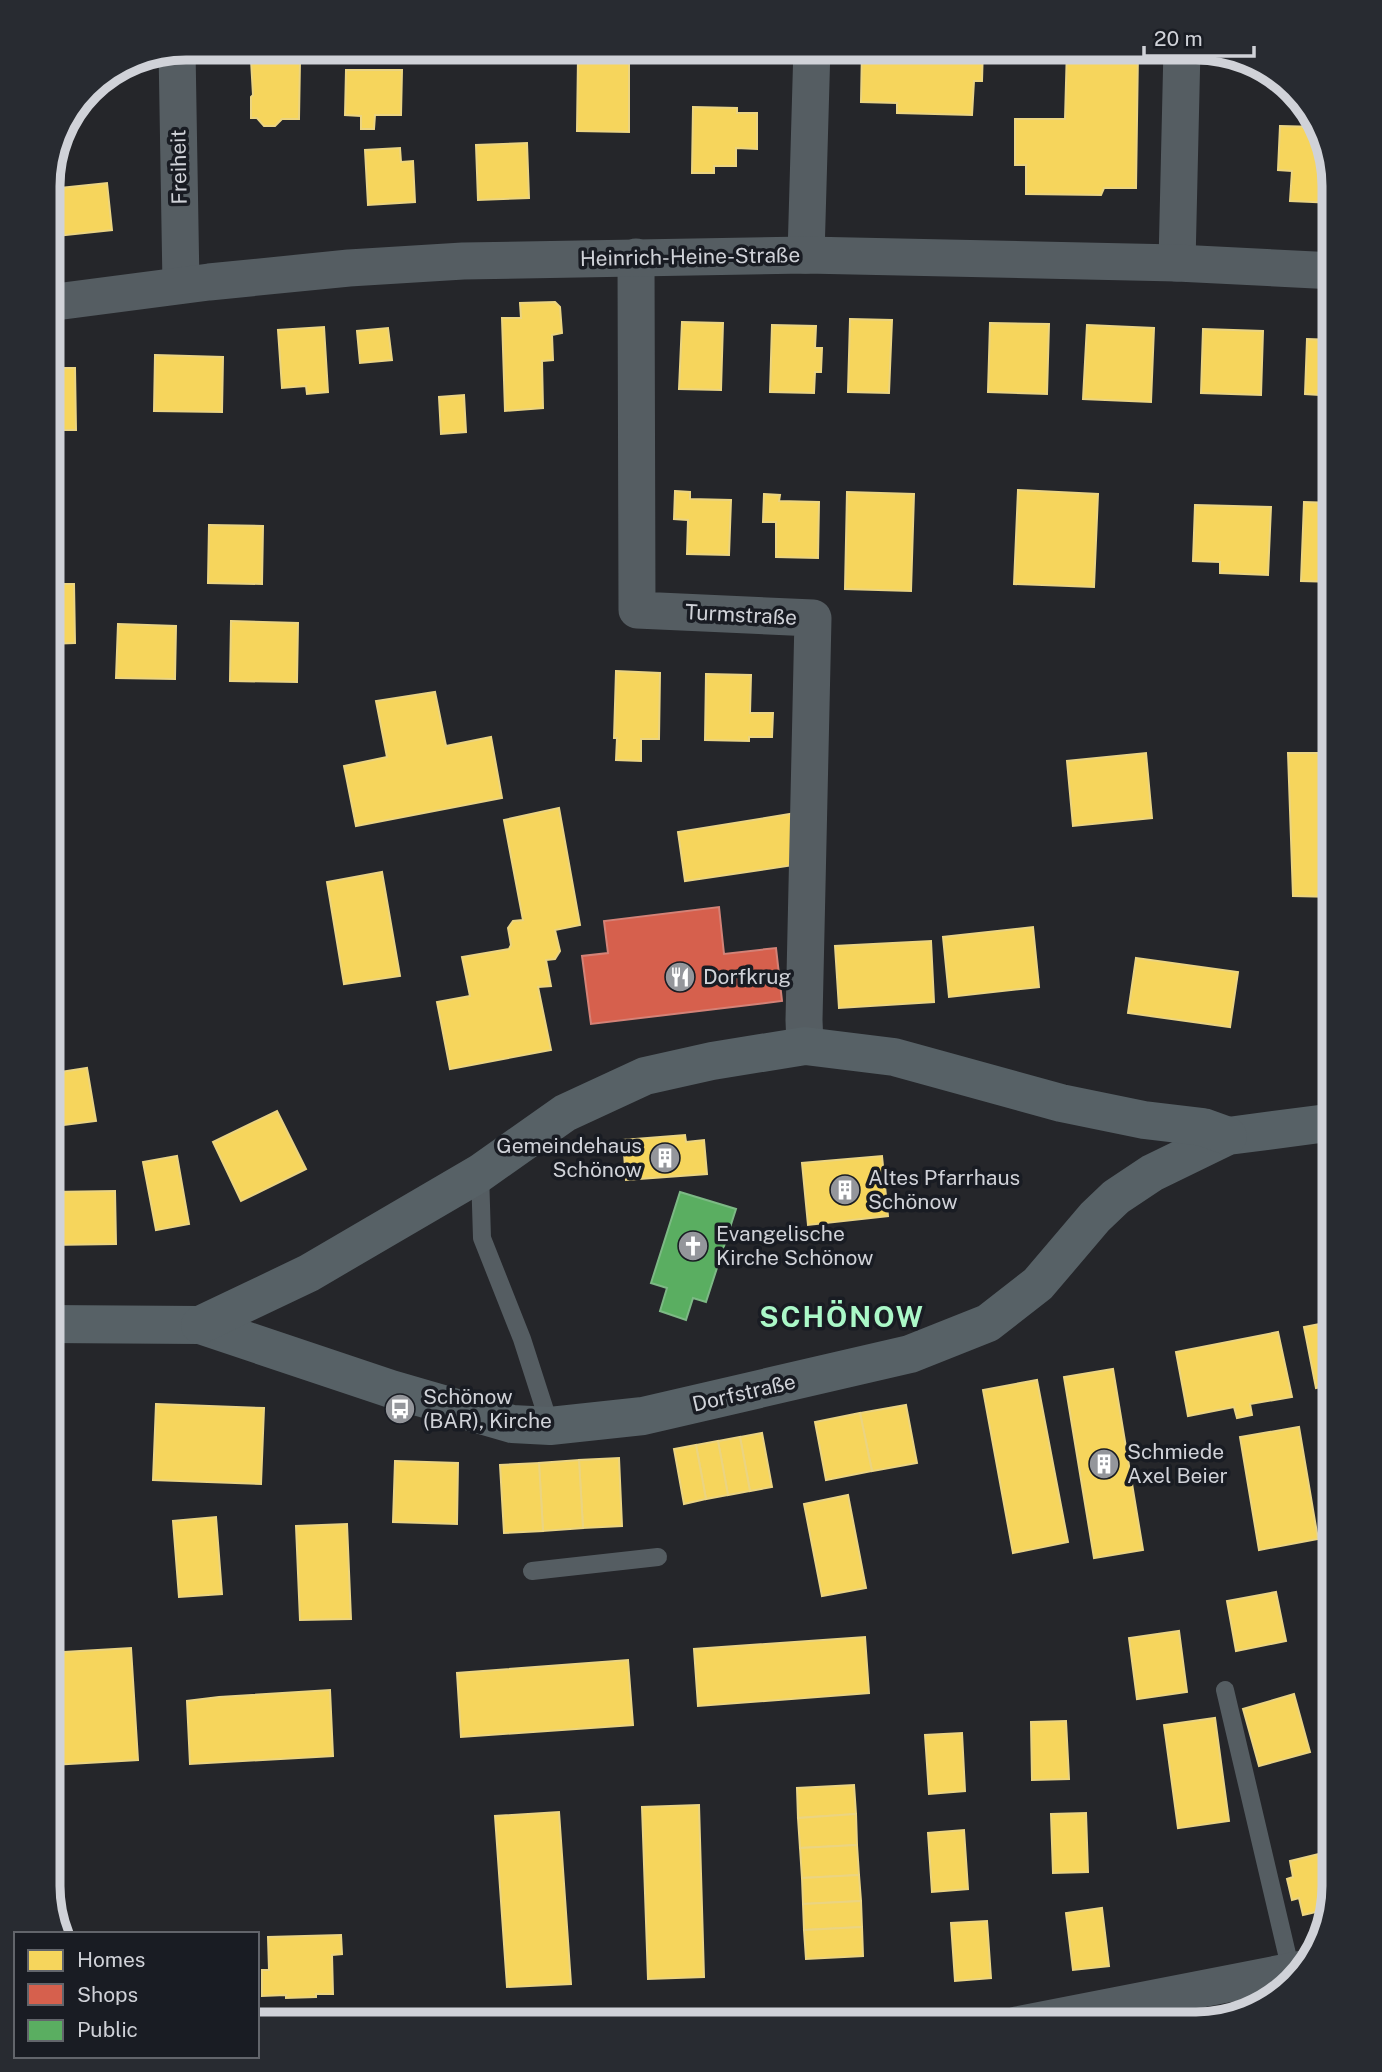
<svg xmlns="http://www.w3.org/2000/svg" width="1382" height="2072" viewBox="0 0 1382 2072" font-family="'Public Sans',sans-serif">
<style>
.homes{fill:#f6d55c;stroke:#ebd481;stroke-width:2}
.shops{fill:#d6604d;stroke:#d48277;stroke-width:2}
.public{fill:#5aae61;stroke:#7db985;stroke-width:2}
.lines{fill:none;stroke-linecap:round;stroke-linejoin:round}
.lane{stroke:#555d62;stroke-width:18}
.street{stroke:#555d62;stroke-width:37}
.secondary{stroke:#576166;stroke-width:38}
.labels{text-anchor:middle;stroke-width:7;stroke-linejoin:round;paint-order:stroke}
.street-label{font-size:21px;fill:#d0d2d8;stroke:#191c23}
.poi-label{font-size:21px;fill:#d0d2d8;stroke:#191c23;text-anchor:start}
.district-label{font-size:28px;font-weight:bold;letter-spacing:2px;fill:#abf8c8;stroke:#191c23}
.rim{fill:none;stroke:#d0d2d8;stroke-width:9}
</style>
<rect width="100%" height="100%" fill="#25262a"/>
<g class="homes">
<polygon points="281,47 331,47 331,61 282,60"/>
<polygon points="545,47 556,47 556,54 550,54"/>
<polygon points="862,47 983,47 982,81 974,81 972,115 897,113 897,103 861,102"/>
<polygon points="1067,47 1105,47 1105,52 1138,52 1136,188 1104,188 1101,195 1026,194 1026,165 1015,165 1015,119 1065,119"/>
<polygon points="578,57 629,58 629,132 577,131"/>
<polygon points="251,60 300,60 299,119 282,119 275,126 264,126 257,118 251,118 251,97 253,95"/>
<polygon points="346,70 402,70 401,115 375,115 374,129 361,129 361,116 345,115"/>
<polygon points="693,107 737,108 737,113 757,113 757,149 736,148 736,166 714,166 714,173 692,173"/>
<polygon points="1280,126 1319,127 1335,186 1335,203 1290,201 1292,171 1278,170"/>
<polygon points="527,143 529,198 478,200 476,145"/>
<polygon points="400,148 401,162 413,161 415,202 368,205 365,150"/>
<polygon points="107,183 112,230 57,236 51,189"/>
<polygon points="555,302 560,307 562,333 552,335 553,360 542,361 543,408 505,411 502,318 521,318 520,303"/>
<polygon points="850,319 892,320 889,393 848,392"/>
<polygon points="682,322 723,323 721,390 679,389"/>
<polygon points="990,323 1049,324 1047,394 988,392"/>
<polygon points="772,325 816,326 815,348 822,348 821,372 815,372 814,393 770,392"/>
<polygon points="1087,325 1154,328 1151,402 1083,399"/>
<polygon points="324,327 328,392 307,394 306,386 282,388 278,330"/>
<polygon points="388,328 392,360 360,363 357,331"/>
<polygon points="1203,329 1263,331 1261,395 1201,393"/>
<polygon points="1307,339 1335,340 1335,396 1305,394"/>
<polygon points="155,355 223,357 222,412 154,411"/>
<polygon points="47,368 75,368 76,430 47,430"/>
<polygon points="464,395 466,432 441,434 439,397"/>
<polygon points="1018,490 1098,494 1094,587 1014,584"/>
<polygon points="675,491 690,492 690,499 731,500 729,555 687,554 688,520 674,519"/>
<polygon points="847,492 914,494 911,591 845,589"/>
<polygon points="764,494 780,495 779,501 819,502 818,558 776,557 776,522 763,522"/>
<polygon points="1304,502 1335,503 1335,582 1301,581"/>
<polygon points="1195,505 1271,507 1268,575 1220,573 1220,562 1193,561"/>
<polygon points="209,525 263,526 262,584 208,583"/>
<polygon points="47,584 74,584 75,643 47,644"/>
<polygon points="231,621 298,623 297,682 230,681"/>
<polygon points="118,624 176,626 175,679 116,678"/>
<polygon points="1327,652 1335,653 1335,733 1326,733"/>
<polygon points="616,671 660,673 659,739 641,739 641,761 616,760 617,738 614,738"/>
<polygon points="706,674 751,675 750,713 773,713 772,737 749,737 749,741 705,740"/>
<polygon points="435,692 446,746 491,737 502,798 356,826 344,766 387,757 376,701"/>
<polygon points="1146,753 1152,818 1073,826 1067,761"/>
<polygon points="1288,753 1335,753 1335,897 1293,896"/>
<polygon points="559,808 580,925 555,930 560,951 555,959 546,960 551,986 538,987 551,1050 450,1069 437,1002 470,996 462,957 509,949 511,945 508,928 513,921 523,920 504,820"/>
<polygon points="796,813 794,865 685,881 678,832"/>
<polygon points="382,872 400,976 344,984 327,882"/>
<polygon points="1033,927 1039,987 949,997 943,937"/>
<polygon points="931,941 934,1002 839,1008 835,946"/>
<polygon points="1136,958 1238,972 1230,1027 1128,1013"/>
<polygon points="87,1068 96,1121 47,1127 47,1074"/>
<polygon points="277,1111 306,1169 241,1201 213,1142"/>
<polygon points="47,1129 52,1157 47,1157"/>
<polygon points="685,1135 686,1142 704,1140 707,1174 626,1180 623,1140"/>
<polygon points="177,1156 189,1224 156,1230 143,1162"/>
<polygon points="882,1156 888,1216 808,1225 802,1163"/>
<polygon points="115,1191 116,1244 50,1245 50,1192"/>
<polygon points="1335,1321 1335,1384 1316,1388 1304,1327"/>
<polygon points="1278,1332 1292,1397 1250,1404 1252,1415 1237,1418 1234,1407 1188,1416 1176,1352"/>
<polygon points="1113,1369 1143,1550 1094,1558 1064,1377"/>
<polygon points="1037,1380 1068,1542 1013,1553 983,1390"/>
<polygon points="156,1404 264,1408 261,1484 153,1480"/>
<polygon points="906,1405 917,1463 872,1471 860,1413"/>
<polygon points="1335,1409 1335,1482 1321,1412"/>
<polygon points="860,1413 872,1471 826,1480 815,1422"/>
<polygon points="1299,1427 1318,1539 1259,1550 1240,1437"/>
<polygon points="762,1433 772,1487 750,1491 740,1437"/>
<polygon points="740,1437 750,1491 728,1495 718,1441"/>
<polygon points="718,1441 728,1495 706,1499 696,1445"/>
<polygon points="696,1445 706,1499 684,1504 674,1449"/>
<polygon points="619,1458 622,1526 583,1528 579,1460"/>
<polygon points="579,1460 583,1528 543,1531 539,1463"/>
<polygon points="395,1461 458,1463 457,1524 393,1522"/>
<polygon points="539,1463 543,1531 504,1533 500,1465"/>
<polygon points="848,1495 866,1588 822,1596 804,1504"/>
<polygon points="216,1517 222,1594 179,1597 173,1521"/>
<polygon points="347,1524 351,1619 300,1620 296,1526"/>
<polygon points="1276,1592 1286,1641 1236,1651 1227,1601"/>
<polygon points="1179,1631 1187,1692 1137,1699 1129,1638"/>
<polygon points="865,1637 869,1693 698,1706 694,1649"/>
<polygon points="131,1648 138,1760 51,1765 51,1772 47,1772 47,1653"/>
<polygon points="628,1660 633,1725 461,1737 457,1673"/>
<polygon points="330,1690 333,1756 190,1764 187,1701 219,1697"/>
<polygon points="1294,1694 1310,1752 1259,1766 1243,1709"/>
<polygon points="1215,1718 1229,1821 1178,1828 1164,1725"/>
<polygon points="1066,1721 1069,1779 1032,1780 1031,1722"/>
<polygon points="962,1733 965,1791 929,1794 925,1735"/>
<polygon points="854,1785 856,1814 798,1818 797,1788"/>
<polygon points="699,1805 704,1977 648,1979 642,1807"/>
<polygon points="559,1812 571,1984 507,1987 495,1816"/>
<polygon points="1086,1813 1088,1872 1053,1873 1051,1814"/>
<polygon points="856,1814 857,1845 800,1848 798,1818"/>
<polygon points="964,1830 968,1889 932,1892 928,1833"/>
<polygon points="857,1845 859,1875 802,1878 800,1848"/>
<polygon points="1335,1850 1335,1887 1329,1909 1303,1915 1299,1898 1292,1900 1287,1879 1293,1877 1290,1861"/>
<polygon points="859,1875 861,1901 803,1904 802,1878"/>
<polygon points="861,1901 862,1927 804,1930 803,1904"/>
<polygon points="1102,1908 1109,1966 1073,1970 1066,1913"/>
<polygon points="987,1921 991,1978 955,1981 951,1923"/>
<polygon points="862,1927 863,1956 806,1959 804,1930"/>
<polygon points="341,1935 342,1954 332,1955 333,1994 316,1994 316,1997 286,1998 286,1995 262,1996 262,1970 269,1970 268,1937"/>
</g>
<polygon class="shops" points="719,907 724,954 776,948 782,1001 591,1024 582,956 608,953 604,921"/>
<polygon class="public" points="680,1192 736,1209 706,1302 693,1298 686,1320 660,1311 667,1288 651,1283"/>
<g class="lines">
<g class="lane">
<polyline points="480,1173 482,1238 522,1339 550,1426"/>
<polyline points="532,1571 658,1557"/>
<polyline points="1225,1690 1291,1971"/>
</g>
<g class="street">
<polyline points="177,49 181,285"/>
<polyline points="806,255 812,47"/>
<polyline points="636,257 637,610 813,618 804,1020 805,1046"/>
<polyline points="1177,263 1182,48"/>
<polyline points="48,303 209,282 349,268 463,261 806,255 1177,263 1335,271"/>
<polyline points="1017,2025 1303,1969"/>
</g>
<g class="secondary">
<polyline points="47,1324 200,1325 391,1389 512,1424 550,1426 643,1416 910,1354 988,1323 1038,1284 1095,1217 1116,1197 1152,1173 1228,1136 1335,1122"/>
<polyline points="200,1325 309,1273 480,1173 565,1113 645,1076 712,1061 805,1046 894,1057 1061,1103 1144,1120 1203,1127 1228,1136"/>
</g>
</g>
<defs>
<g id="restaurant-disc" transform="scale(1.575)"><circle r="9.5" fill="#94969b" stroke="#191c23"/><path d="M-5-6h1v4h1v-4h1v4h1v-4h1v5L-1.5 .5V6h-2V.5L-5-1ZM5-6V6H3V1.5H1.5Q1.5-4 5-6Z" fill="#fff"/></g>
<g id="building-disc" transform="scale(1.575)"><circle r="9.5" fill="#94969b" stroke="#191c23"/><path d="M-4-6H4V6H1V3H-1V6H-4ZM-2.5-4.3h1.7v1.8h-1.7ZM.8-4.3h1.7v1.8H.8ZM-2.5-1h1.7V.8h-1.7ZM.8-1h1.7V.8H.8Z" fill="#fff"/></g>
<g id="church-disc" transform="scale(1.575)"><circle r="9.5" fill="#94969b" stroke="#191c23"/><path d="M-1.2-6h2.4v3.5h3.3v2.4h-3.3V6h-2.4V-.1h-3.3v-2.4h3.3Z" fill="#fff"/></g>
<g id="bus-disc" transform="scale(1.575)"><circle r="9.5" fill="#94969b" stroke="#191c23"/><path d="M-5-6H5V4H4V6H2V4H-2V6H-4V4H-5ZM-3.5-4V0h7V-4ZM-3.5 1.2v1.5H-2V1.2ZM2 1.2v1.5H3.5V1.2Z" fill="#fff"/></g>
</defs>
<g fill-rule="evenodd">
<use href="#restaurant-disc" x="680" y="977"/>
<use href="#building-disc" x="665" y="1158"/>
<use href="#building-disc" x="845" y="1190"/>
<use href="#church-disc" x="693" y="1246"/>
<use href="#bus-disc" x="400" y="1409"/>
<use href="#building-disc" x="1104" y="1464"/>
</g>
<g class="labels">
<g class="street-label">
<text transform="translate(179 167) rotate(-91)" y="7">Freiheit</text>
<text transform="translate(690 257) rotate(-1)" y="7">Heinrich-Heine-Straße</text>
<text transform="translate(741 615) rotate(3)" y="7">Turmstraße</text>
<text transform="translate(744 1393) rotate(-13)" y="7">Dorfstraße</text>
</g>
<g class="poi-label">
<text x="703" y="984">Dorfkrug</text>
<text x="642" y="1153" text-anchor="end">Gemeindehaus<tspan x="642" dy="24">Schönow</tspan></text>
<text x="868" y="1185">Altes Pfarrhaus<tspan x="868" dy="24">Schönow</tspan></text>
<text x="716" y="1241">Evangelische<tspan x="716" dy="24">Kirche Schönow</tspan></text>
<text x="423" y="1404">Schönow<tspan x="423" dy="24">(BAR), Kirche</tspan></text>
<text x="1127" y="1459">Schmiede<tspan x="1127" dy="24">Axel Beier</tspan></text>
</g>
<g class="district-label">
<text x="842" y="1327">SCHÖNOW</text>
</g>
</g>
<path d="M0 0H1382V2072H0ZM186 60H1196A126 126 0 0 1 1322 186V1886A126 126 0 0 1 1196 2012H186A126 126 0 0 1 60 1886V186A126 126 0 0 1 186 60Z" fill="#282b31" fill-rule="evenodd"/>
<path class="rim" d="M186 60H1196A126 126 0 0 1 1322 186V1886A126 126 0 0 1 1196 2012H186A126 126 0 0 1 60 1886V186A126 126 0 0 1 186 60Z"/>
<rect x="14" y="1932" width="245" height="126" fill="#191c23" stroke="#62656b" stroke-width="2"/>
<rect x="28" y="1950" width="35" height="21" fill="#f6d55c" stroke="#62656b" stroke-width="2"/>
<text x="77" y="1967" font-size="21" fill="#d0d2d8">Homes</text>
<rect x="28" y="1984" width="35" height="21" fill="#d6604d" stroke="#62656b" stroke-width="2"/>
<text x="77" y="2002" font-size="21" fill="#d0d2d8">Shops</text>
<rect x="28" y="2020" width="35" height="21" fill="#5aae61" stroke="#62656b" stroke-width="2"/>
<text x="77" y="2037" font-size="21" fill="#d0d2d8">Public</text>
<path d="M1144 46v10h110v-10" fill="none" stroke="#d0d2d8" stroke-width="3.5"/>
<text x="1154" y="46" font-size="21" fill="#d0d2d8" stroke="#191c23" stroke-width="5" paint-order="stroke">20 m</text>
</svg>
